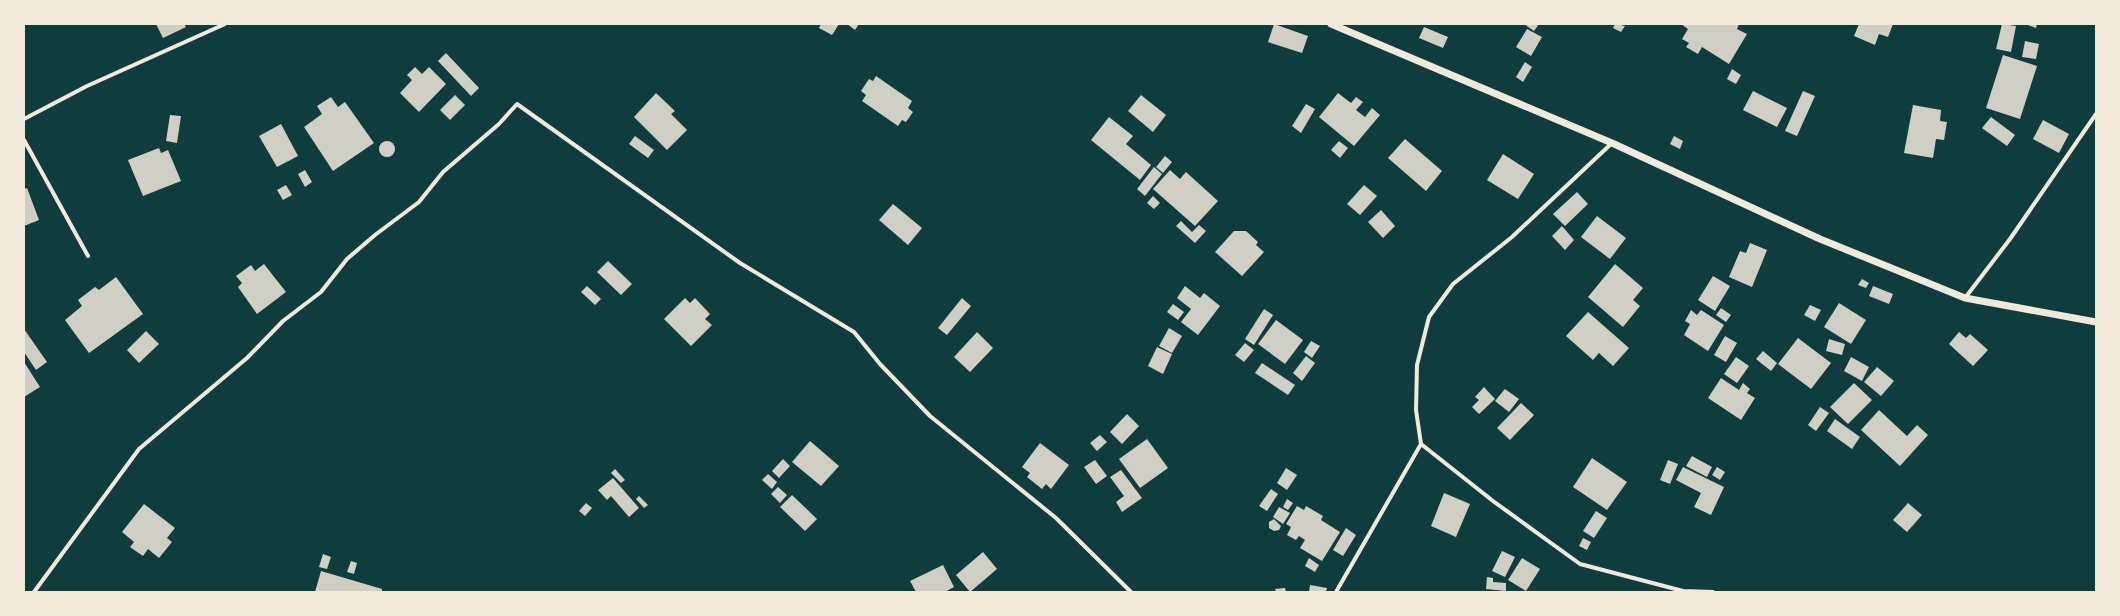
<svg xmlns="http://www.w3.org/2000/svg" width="2120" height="616" viewBox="0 0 2120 616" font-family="Jost,sans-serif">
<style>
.building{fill:#cfcfc3}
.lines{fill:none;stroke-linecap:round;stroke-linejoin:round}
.minor{stroke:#f1e9da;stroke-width:4}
.tertiary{stroke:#f1e9da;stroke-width:7}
</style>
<rect width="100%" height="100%" fill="#0f3d3e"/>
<g class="building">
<polygon points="156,24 184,24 186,27 163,38"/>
<polygon points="821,24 839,24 832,35 819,28"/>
<polygon points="847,24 859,24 855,30"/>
<polygon points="1274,24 1308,36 1302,53 1268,42"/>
<polygon points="1524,24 1539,24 1534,31"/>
<polygon points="1615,24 1625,26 1621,32 1613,28"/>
<polygon points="1681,24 1739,24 1737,29 1747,34 1729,64 1702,47 1698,54 1686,47 1689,43 1682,39 1688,29"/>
<polygon points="1859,24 1893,24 1888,37 1879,34 1875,45 1854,36"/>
<polygon points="2002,24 2016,26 2011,52 1996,49"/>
<polygon points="2025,24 2037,24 2036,28"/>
<polygon points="1424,27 1448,37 1443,48 1419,38"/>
<polygon points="1527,29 1542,37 1531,56 1516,47"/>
<polygon points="2025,41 2039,44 2036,59 2022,57"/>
<polygon points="446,53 479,88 471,96 438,61"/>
<polygon points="2003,55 2037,66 2020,119 1986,108"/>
<polygon points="1525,62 1532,67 1523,82 1516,77"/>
<polygon points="415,67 422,74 429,67 446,84 419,112 400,93 412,80 407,75"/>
<polygon points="1732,69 1741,75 1736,84 1727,79"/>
<polygon points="876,76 912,101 908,108 913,112 906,122 902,120 898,126 862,101 866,95 861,91 869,79 873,81"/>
<polygon points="1753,91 1787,108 1777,127 1743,110"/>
<polygon points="1803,91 1815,96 1797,136 1785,131"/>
<polygon points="656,93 675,111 671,114 687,130 667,150 634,117"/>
<polygon points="1338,93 1351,103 1356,97 1363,102 1356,110 1365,117 1372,108 1380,115 1354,146 1319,117"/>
<polygon points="455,95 465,105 450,120 440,110"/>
<polygon points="1141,95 1166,115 1153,132 1128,111"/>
<polygon points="331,97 338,107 345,102 374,143 333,171 304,127 322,114 317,106"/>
<polygon points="1306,104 1315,109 1301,133 1292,126"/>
<polygon points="1913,105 1941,110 1940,121 1947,122 1944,140 1936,139 1933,158 1904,153"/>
<polygon points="170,115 181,116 177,143 166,141"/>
<polygon points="1109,117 1133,136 1126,144 1151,165 1140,180 1091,140"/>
<polygon points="1991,117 2015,135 2007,146 1982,128"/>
<polygon points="2043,120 2069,134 2059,153 2033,139"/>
<polygon points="281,124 298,156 277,167 259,136"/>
<polygon points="635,136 654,150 648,158 629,144"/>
<polygon points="1674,136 1683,141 1680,149 1670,144"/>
<polygon points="1405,139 1442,171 1426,191 1388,158"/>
<circle cx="387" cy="149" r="8"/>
<polygon points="1339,141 1348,148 1340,158 1331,150"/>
<polygon points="159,148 161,153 168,150 181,181 143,196 128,160"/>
<polygon points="1503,154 1534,174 1518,199 1487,180"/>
<polygon points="1165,156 1172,162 1163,173 1156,167"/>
<polygon points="1154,167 1162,174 1145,196 1137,189"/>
<polygon points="305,170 312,182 305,187 298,174"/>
<polygon points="1170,170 1180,179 1186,172 1218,201 1195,226 1153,189"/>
<polygon points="286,185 292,195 283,200 277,190"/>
<polygon points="1364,185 1377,196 1360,215 1347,204"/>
<polygon points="27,188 39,220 24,226 24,189"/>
<polygon points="1577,192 1588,204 1565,226 1553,214"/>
<polygon points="1153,196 1160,203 1154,209 1147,203"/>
<polygon points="893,204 922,228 908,245 879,220"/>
<polygon points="1381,210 1395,226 1383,238 1368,222"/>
<polygon points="1597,216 1626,238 1610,259 1581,237"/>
<polygon points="1181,221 1192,232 1199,225 1206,231 1195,243 1176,226"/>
<polygon points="1562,226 1574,240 1565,250 1552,236"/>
<polygon points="1234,231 1246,231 1258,242 1256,245 1264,252 1242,276 1215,252"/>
<polygon points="1750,243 1767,250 1752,287 1729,277 1740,251 1746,253"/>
<polygon points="608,261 632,284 621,295 597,272"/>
<polygon points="264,264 286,292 257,314 238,287 242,283 236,276 251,265 255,271"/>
<polygon points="1615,264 1643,288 1633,300 1640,306 1623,327 1588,297"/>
<polygon points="1713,276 1730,286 1715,311 1698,300"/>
<polygon points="116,277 143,314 89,353 65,320 82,306 78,300 95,287 99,290"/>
<polygon points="1862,279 1869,283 1866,288 1858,285"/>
<polygon points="587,286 601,299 595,305 581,292"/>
<polygon points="1185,286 1200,298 1204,293 1220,306 1198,335 1181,322 1191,309 1177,298"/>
<polygon points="1873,286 1893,294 1889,304 1869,296"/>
<polygon points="685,298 690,303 695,298 710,314 705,319 712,325 691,346 664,319"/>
<polygon points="962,298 971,306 947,335 938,328"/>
<polygon points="1839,303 1866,320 1851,344 1824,327"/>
<polygon points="1173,304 1184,312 1178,320 1167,312"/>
<polygon points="1810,305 1821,310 1815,321 1804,315"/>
<polygon points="1721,308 1731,315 1726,322 1716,315"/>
<polygon points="1264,309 1273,315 1254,345 1245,339"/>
<polygon points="1691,310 1697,315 1701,310 1724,325 1708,351 1684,335 1690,324 1685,321"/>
<polygon points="1588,312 1629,348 1613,366 1599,353 1593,360 1566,336"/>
<polygon points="1276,320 1303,340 1285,364 1258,344"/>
<polygon points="1169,328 1182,336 1172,353 1159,346"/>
<polygon points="24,329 47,362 36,370 24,352"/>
<polygon points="146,331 159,344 139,363 127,350"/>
<polygon points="977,332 993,348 970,372 954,357"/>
<polygon points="1959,332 1966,338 1970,334 1988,350 1973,366 1949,344"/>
<polygon points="1725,336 1737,343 1726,362 1714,355"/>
<polygon points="1798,338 1831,363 1811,389 1778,364"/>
<polygon points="1829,339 1845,344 1842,355 1826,351"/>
<polygon points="1311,341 1320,346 1312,358 1304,352"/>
<polygon points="1245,343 1254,350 1244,362 1235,355"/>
<polygon points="1157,347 1172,354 1163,374 1148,366"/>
<polygon points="1763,351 1777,363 1771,371 1756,359"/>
<polygon points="1306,356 1315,363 1302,381 1293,373"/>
<polygon points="1736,357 1749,366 1737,383 1724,374"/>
<polygon points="1851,357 1869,367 1862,381 1844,371"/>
<polygon points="24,362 40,387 24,397"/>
<polygon points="1262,363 1295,385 1288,395 1255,373"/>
<polygon points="1877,367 1894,381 1881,396 1864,382"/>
<polygon points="1721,378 1739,390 1743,383 1750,389 1747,393 1755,398 1741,420 1708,398"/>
<polygon points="1854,383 1872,400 1848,424 1830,407"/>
<polygon points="1484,387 1495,399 1479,414 1472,407 1479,400 1475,397"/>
<polygon points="1505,389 1519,399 1509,412 1495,401"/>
<polygon points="1521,403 1534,415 1510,440 1497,428"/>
<polygon points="1820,407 1829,413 1816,431 1808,425"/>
<polygon points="1879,410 1907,436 1917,425 1928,435 1900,466 1861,430"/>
<polygon points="1127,414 1139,426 1122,444 1110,432"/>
<polygon points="1835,419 1860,437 1852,449 1827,431"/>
<polygon points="1100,435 1107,442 1097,451 1090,443"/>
<polygon points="1147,439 1168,468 1140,488 1119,459"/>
<polygon points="810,441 839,466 821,486 792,462"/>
<polygon points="1040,443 1069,465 1051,489 1046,484 1042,489 1027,477 1030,473 1022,467"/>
<polygon points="1692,456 1712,467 1707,477 1686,466"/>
<polygon points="1592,458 1627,482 1607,510 1573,487"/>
<polygon points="783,459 790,466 779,478 772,471"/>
<polygon points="1095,460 1107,476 1096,484 1084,467"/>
<polygon points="1668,460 1678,464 1670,484 1660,480"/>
<polygon points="1683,467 1724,487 1711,515 1694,507 1701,493 1676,480"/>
<polygon points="1717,467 1725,472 1720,480 1712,475"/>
<polygon points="1286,468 1297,475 1287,490 1277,483"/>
<polygon points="615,469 625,480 621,483 611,473"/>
<polygon points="1121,470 1142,498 1122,512 1116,502 1124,496 1110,477"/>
<polygon points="768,474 777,482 772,489 762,480"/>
<polygon points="613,478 639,508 629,517 611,496 607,500 598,490"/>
<polygon points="778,487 787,495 780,503 771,494"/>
<polygon points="1271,489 1278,494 1267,511 1259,506"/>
<polygon points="1444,493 1470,504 1456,537 1431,526"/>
<polygon points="792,495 817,519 805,531 780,507"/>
<polygon points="639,496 648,505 644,508 636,499"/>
<polygon points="1287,499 1293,503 1288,510 1283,507"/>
<polygon points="586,503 592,508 585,516 579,511"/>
<polygon points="1908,503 1922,515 1907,532 1893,520"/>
<polygon points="144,504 175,528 167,538 172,542 159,558 148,549 143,556 130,547 134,542 122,532"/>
<polygon points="1297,506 1304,510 1306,506 1323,516 1321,520 1340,532 1322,561 1300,548 1305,540 1299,536 1296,540 1287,535 1291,527 1286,524"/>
<polygon points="1279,507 1290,513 1283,524 1273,517"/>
<polygon points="1596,511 1607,518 1594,538 1583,531"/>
<polygon points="1274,519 1281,526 1279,530 1274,531 1269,528 1269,522"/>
<polygon points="1346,528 1356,535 1343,556 1333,550"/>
<polygon points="1583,538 1591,542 1587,550 1579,546"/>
<polygon points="1502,551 1515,557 1505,577 1492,571"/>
<polygon points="983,552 997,569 970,592 956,575"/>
<polygon points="323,554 331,557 327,569 319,567"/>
<polygon points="1309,558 1319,565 1315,572 1305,566"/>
<polygon points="1522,558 1540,569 1526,591 1508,580"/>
<polygon points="351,561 357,563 354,574 347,572"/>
<polygon points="943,565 954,587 945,592 916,592 910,581"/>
<polygon points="321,571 382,589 382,592 315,592"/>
<polygon points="1487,577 1493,578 1493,582 1506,583 1506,591 1486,589"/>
<polygon points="1310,585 1327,588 1326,592 1309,592"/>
<polygon points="1285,588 1286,592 1276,592 1275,589"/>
</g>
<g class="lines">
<g class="minor">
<polyline points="24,119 87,86 225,24"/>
<polyline points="24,140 88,256"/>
<polyline points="1965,298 2010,239 2096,114"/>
<polyline points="1421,444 1493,501 1580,564 1683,591 1713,592"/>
<polyline points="34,592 139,449 247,358 283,321 321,292 347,259 375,235 419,202 443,172 499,124 517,104 740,263 854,332 880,364 930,416 1056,518 1131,592"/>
<polyline points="1336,592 1421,444 1416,410 1417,365 1429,317 1453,284 1512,237 1612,143"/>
</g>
<polyline class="tertiary" points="1331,24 1612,143 1820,239 1965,298 2096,322"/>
</g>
<rect width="2120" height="616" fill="none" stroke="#f1e9da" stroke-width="50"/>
</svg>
